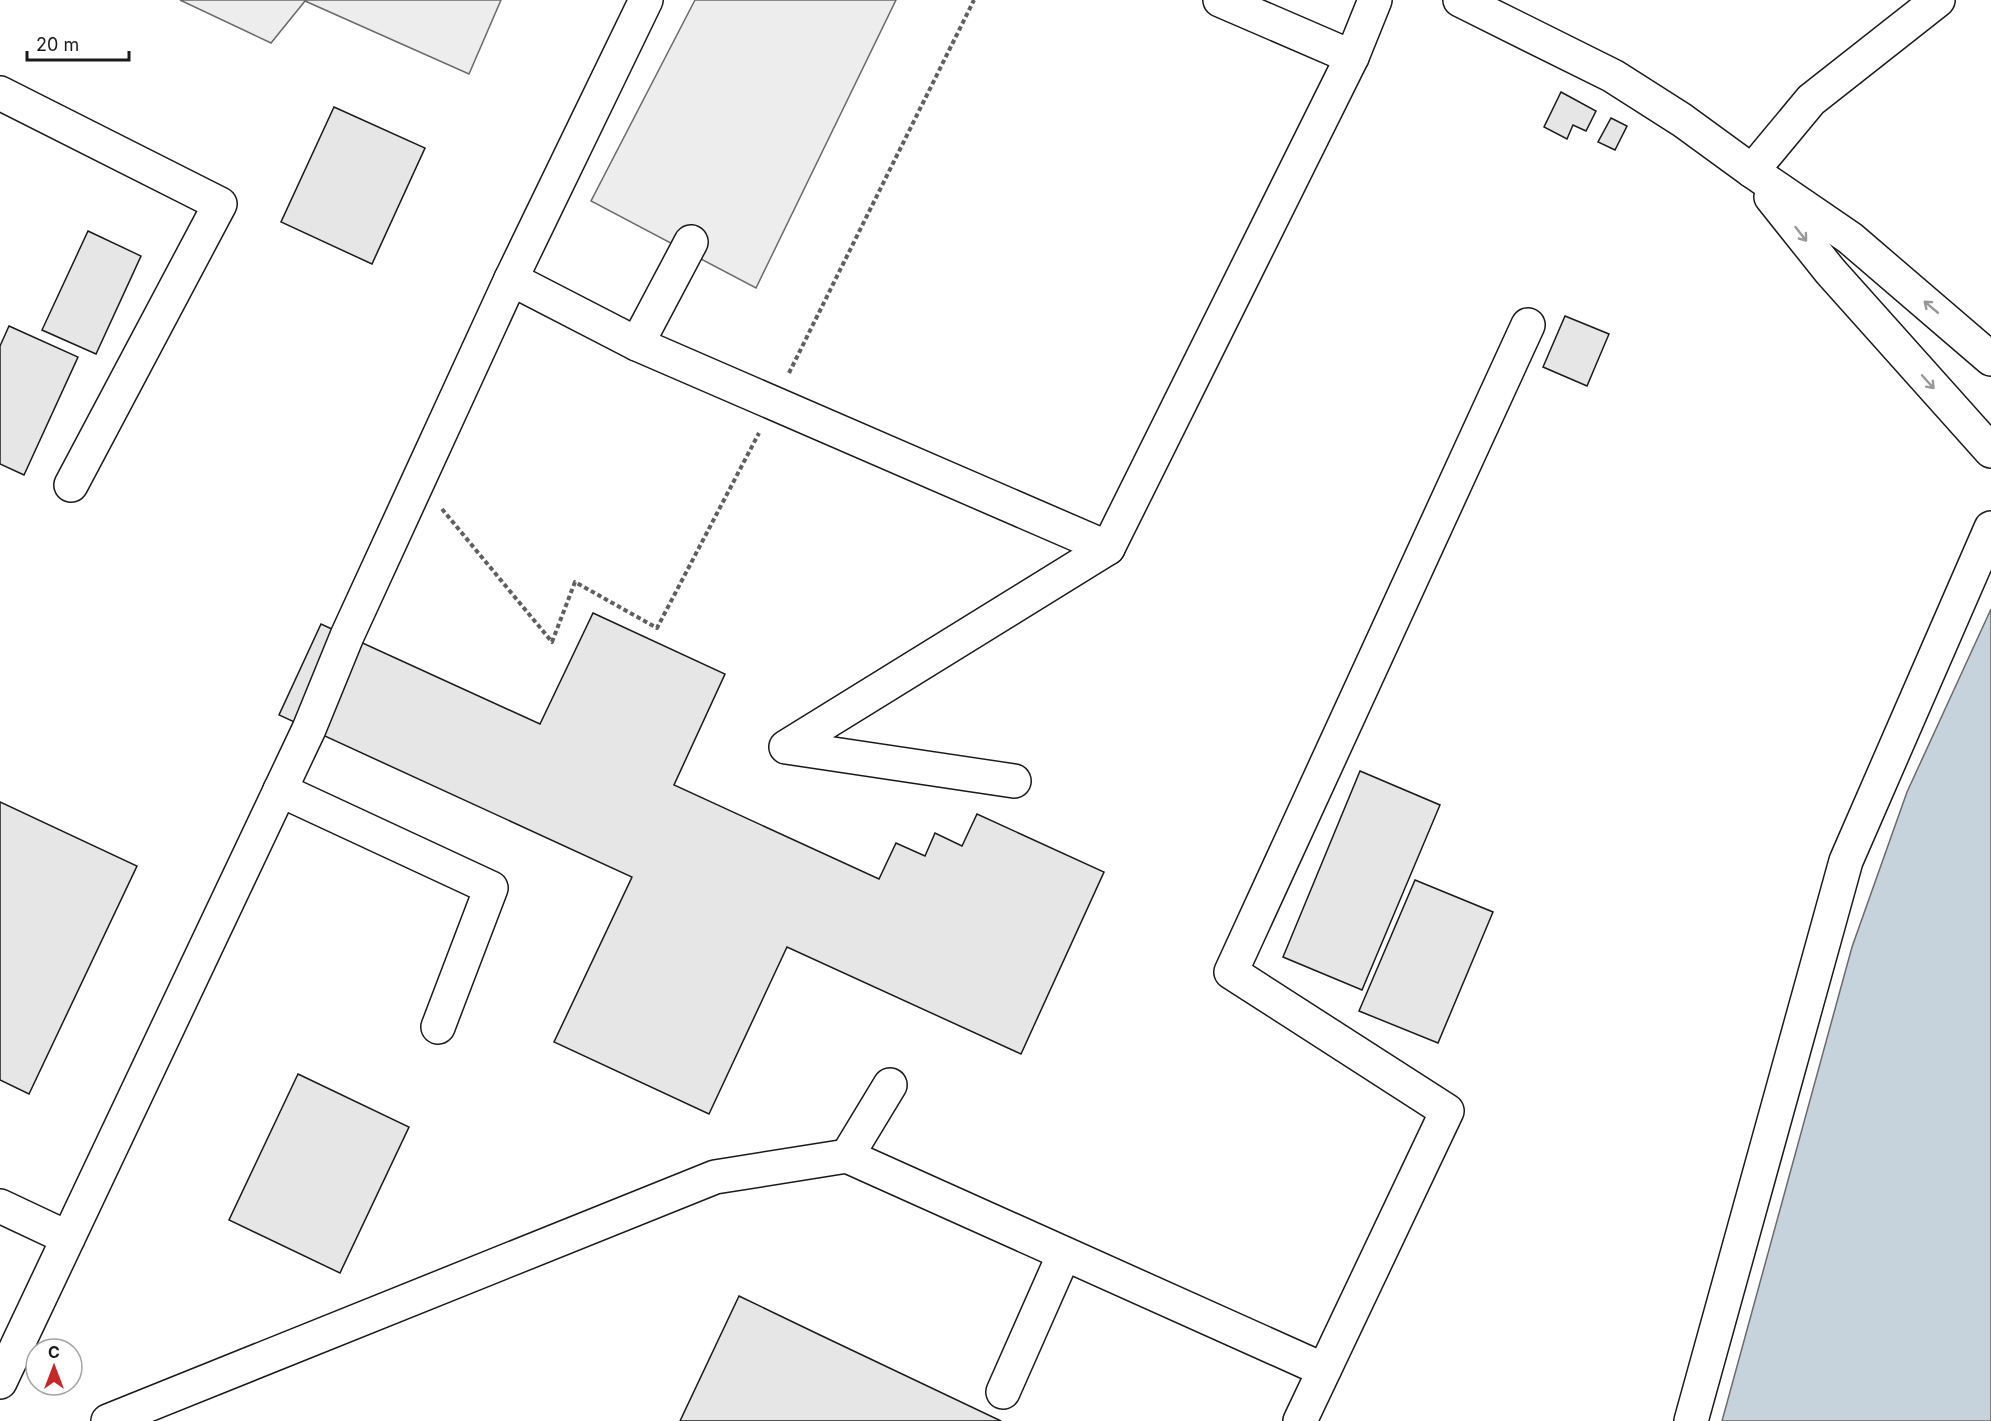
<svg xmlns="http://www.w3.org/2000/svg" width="1991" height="1421" viewBox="0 0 1991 1421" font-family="Inter,sans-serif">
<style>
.parking{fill:#ededed;stroke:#6a6a6a;stroke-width:1.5}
.water{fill:#c6d2dc;stroke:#6a6a6a;stroke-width:1.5}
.building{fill:#e6e6e6;stroke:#1a1a1a;stroke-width:1.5}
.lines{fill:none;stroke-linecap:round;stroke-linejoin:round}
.minor-casing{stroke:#1a1a1a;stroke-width:36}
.path{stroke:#5f5f5f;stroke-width:4;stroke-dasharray:4.5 3;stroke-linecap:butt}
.minor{stroke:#fff;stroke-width:33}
.oneway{stroke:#989898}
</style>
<rect width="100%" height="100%" fill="#fff"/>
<g class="parking">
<polygon points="180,0 501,0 469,74 305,1 271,43"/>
<polygon points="695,0 896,0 756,288 591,201"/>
</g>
<polygon class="water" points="1991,609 1991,1421 1722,1421 1852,947 1907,792"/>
<g class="building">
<polygon points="1561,92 1596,111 1586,131 1573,125 1567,139 1544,127"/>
<polygon points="334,107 425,148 372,264 281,222"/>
<polygon points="1611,118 1627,126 1615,150 1598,142"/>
<polygon points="88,231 141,256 96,354 42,330"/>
<polygon points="1565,316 1609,334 1587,386 1543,367"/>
<polygon points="9,326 78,357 24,475 0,464 0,346"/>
<polygon points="593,613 725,674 674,785 879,879 896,843 925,856 935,833 962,846 977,814 1104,872 1021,1054 787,947 709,1114 554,1042 632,877 279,715 321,624 540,724"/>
<polygon points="1360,771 1440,805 1362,990 1283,957"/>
<polygon points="0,802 137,866 29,1094 0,1080"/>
<polygon points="1415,880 1493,912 1438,1043 1359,1011"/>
<polygon points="298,1074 409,1127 340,1273 229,1220"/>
<polygon points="739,1296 820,1335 1001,1421 680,1421"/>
</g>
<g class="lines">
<g class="minor-casing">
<g id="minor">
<polyline points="1220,0 1352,57"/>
<polyline points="1460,0 1613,76 1682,120 1752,171 1850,238 1991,359"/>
<polyline points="0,93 220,204 71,485"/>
<polyline points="1752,171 1811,100 1938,0"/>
<polyline points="1771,197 1830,271 1991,451"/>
<polyline points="691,242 637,344 1108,548"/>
<polyline points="637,344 511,279 646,0"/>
<polyline points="1014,781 786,747 1108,548 1352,57 1375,0"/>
<polyline points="280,790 491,888 438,1027"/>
<polyline points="847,1156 890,1085"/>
<polyline points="0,1206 68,1238"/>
<polyline points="0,1382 309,729 347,636 511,279"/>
<polyline points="1003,1392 1064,1254"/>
<polyline points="108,1421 715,1177 847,1156 1324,1370"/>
<polyline points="1300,1421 1447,1111 1231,972 1528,325"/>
<polyline points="1691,1421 1846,861 1991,528"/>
</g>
</g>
<g class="path">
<polyline points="789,373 974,0"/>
<polyline points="442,509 552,642 575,582 657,628 759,433"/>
</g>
<use href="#minor" class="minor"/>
</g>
<defs><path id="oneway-shaft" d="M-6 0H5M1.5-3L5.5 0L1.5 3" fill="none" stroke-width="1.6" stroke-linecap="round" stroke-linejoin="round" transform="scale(1.5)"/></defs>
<g class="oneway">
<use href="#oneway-shaft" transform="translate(1801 234) rotate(52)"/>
<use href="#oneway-shaft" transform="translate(1931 307) rotate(-140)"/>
<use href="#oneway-shaft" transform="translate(1928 382) rotate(48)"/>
</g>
<g transform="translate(54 1367)"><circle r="28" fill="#ffffff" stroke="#a3a3a3" stroke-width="1.5"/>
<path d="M0-4.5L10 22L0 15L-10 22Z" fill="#c62828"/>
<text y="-9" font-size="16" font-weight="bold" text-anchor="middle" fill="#1a1a1a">С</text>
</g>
<path d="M27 51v9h102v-9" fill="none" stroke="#1a1a1a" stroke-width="3"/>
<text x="36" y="51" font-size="18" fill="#1a1a1a" stroke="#ffffff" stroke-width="4.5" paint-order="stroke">20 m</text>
</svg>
